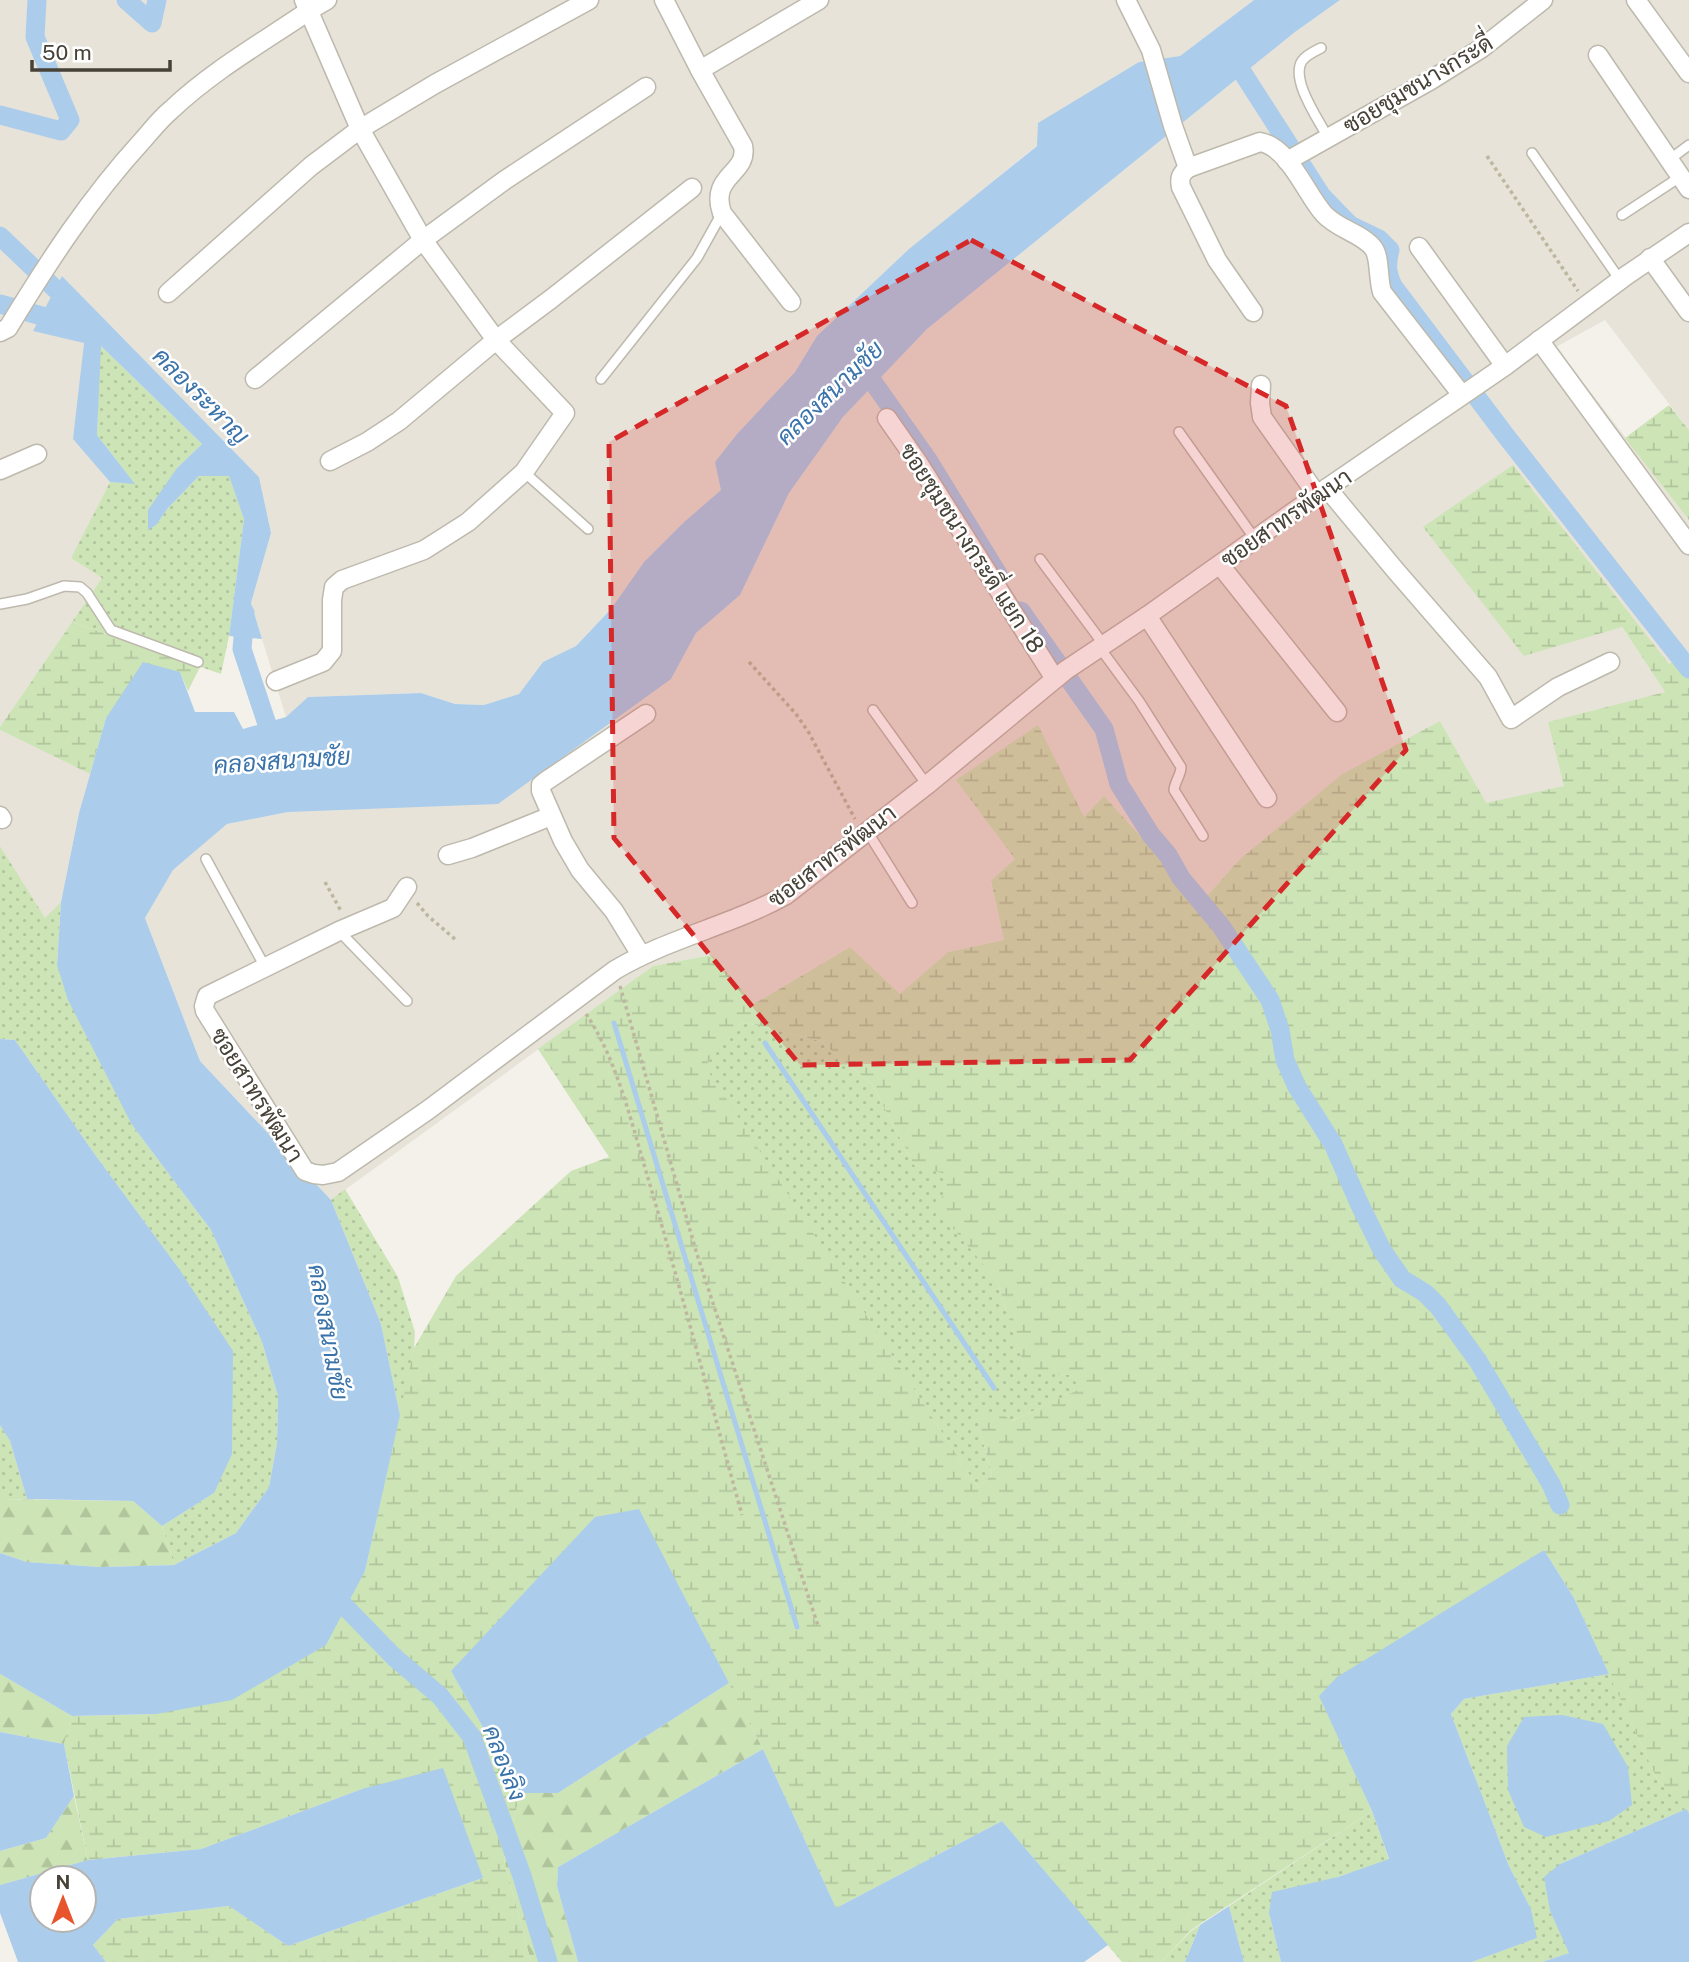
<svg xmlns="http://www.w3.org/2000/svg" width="1689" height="1962" viewBox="0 0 1689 1962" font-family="'Public Sans',Sarabun,sans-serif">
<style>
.residential{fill:#e7e3d8}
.grass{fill:url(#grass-dots)}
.forest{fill:url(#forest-firs)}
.wetland{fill:url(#wetland-marsh);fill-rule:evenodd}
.water{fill:#abcdeb;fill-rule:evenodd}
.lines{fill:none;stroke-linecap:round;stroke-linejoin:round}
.stream{stroke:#abcdeb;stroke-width:5}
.canal{stroke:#abcdeb;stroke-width:19}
.lane-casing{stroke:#beb9ad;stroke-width:12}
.street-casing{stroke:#beb9ad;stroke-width:21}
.path{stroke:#bfb69f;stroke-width:3.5;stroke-dasharray:3.5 3.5;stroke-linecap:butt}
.lane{stroke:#fff;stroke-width:9}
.street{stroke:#fff;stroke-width:18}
.marked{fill:#d62828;fill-opacity:0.2;stroke:#d62828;stroke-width:5;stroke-dasharray:14 9;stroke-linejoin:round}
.labels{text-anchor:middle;stroke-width:5;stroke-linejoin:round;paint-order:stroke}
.street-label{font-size:23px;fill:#474238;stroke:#fff}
.water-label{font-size:24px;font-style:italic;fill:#3a73aa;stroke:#fff}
</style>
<defs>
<pattern id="grass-dots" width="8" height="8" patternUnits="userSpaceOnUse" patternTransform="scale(1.75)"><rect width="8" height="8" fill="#cce4b6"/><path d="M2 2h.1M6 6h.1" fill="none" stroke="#b1c59d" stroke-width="1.8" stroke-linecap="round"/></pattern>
<pattern id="forest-firs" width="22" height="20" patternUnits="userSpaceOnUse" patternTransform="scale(1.75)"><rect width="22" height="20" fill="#cce4b6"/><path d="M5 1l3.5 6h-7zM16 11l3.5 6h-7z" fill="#b1c59d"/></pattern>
<pattern id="wetland-marsh" width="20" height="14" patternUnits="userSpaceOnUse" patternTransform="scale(1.75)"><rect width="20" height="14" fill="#cce4b6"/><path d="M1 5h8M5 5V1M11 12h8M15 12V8" fill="none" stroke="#b1c59d"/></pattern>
</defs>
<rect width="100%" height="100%" fill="#f3f1ea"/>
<g class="residential">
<polygon points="0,0 1254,0 1180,56 1139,62 910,249 817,336 795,372 737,434 721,490 683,523 644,562 611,609 576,646 543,662 519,694 484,705 455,704 421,693 308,697 286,717 251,603 271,533 259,477 62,276 84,343 74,439 110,482 71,558 102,578 0,727"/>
<polygon points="1340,0 1689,0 1689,430 1605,320 1556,347 1689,520 1689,653 1669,665 1513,465 1665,692 1549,722 1565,786 1486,804 1440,721 1238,861 1201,903 1104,796 1084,818 1038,726 1015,859 991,882 1004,940 948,952 900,995 850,947 754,1004 712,955 653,966 331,1200 200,1061 145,918 173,870 227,824 288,812 671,679 696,633 740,595 789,493 843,417 927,329 1295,32"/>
<polygon points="0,730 90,774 79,813 61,902 45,919 0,846"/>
</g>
<g class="grass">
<polygon points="100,345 202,444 177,468 156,525 168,508 199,476 229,475 244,519 229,636 221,674 72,622 102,578 71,558 110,482 134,483 97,435"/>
<polygon points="0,846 45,918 61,902 57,965 132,1125 211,1230 262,1342 278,1396 277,1443 269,1487 236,1533 174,1565 162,1526 214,1493 177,1266 96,1156 15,1040 0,1039"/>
<polygon points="743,1022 820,1041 872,1084 914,1165 949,1174 973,1251 997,1281 1026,1371 1071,1375 1081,1389 981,1435 992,1475 978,1488 704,1066"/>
<polygon points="345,1189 398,1277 415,1332 414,1348 400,1415 381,1324 331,1200"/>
<polygon points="0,1425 10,1441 27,1499 0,1499"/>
<polygon points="1609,1674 1658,1781 1686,1809 1560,1864 1550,1911 1570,1953 1542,1962 1472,1962 1536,1938 1531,1909 1509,1866 1451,1714 1464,1699"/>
<polygon points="1372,1811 1389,1860 1338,1877 1269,1913 1281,1962 1244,1962 1229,1906"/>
<polygon points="1200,1925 1185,1962 1161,1962 1191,1931"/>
</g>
<g class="forest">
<polygon points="0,1499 133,1501 162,1526 174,1565 100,1567 27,1562 0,1553"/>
<polygon points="0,1674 72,1716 64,1744 0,1732"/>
<polygon points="729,1683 763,1749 558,1867 557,1886 578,1962 531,1962 504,1860 520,1793 558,1793"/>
<polygon points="74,1796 88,1860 0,1885 0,1851 46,1838"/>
</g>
<g class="wetland">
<polygon points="1669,405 1689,430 1689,520 1625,438"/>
<path d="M1513,465L1669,664L1689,653V1813L1658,1781L1574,1598L1544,1550L1320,1696L1372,1811L1191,1930L1161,1962H1122L1002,1821L836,1908L763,1749L638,1509L451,1671L520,1793L504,1860L531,1962H106L93,1945L118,1919L229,1906L288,1946L483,1878L362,1789L201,1849L88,1860L64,1744L72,1716L156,1714L365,1571L414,1348L456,1276L571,1171L609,1157L538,1049L653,966L712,955L754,1004L850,947L900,994L948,952L1004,940L991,881L1015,859L956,780L1038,725L1084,817L1104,796L1201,903L1238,861L1341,775L1440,721L1486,803L1564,786L1548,722L1665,692L1622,627L1524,656L1423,527ZM743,1022L820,1041L872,1084L914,1165L949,1175L938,1210L997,1281L1026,1372L1071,1375L1080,1389L1012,1421L999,1412L981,1413V1435L992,1475L978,1488L705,1066Z"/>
<polygon points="72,622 200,667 188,691 180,672 106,718 90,774 0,730 0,727"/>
</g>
<g class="water">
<polygon points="1254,0 1340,0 1295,32 927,329 843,417 789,493 740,595 696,633 671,679 498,804 288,812 227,824 173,870 145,918 200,1061 331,1200 381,1324 400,1415 365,1571 326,1645 232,1700 156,1714 72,1716 0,1674 0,1553 27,1562 100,1567 174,1565 236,1533 269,1487 277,1443 278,1396 262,1342 211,1230 132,1125 68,1000 57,965 61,902 79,813 106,718 143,662 180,672 195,712 234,712 243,729 286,717 308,697 421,693 455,704 484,705 519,694 543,662 576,646 611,609 644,562 683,523 721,490 715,462 737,434 795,372 817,336 909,249 1037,146 1038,123 1139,62 1180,56"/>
<polygon points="62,276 259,477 271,533 251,603 262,639 229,636 244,519 229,476 199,476 168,508 156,525 148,530 148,510 177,468 202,444 101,346 97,435 135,484 110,482 73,439 84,343 33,331"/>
<polygon points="0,1039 15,1040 96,1156 177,1266 233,1351 232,1454 214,1493 162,1526 133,1501 27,1499 10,1441 0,1425"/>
<polygon points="639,1509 729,1683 558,1793 520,1793 451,1671 595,1517"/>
<polygon points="1544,1550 1574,1598 1609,1674 1464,1699 1451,1714 1509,1866 1531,1909 1537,1938 1472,1962 1281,1962 1269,1913 1272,1892 1338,1877 1389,1859 1372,1811 1319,1696 1337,1677"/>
<polygon points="1562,1715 1603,1724 1628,1767 1632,1805 1609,1821 1546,1837 1524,1827 1508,1790 1507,1746 1524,1717"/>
<polygon points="0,1732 64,1744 74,1796 46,1838 0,1851"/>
<polygon points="763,1749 836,1908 1002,1821 1108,1945 1084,1962 578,1962 557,1886 558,1867"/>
<path d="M443,1768L483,1878L288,1946L229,1906L118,1919L93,1945L106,1962H18L0,1913V1885L88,1860L201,1849L362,1789ZM42,1878H84V1920H42Z"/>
<polygon points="1686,1809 1689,1813 1689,1962 1542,1962 1569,1953 1550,1911 1544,1877 1560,1864"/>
<polygon points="1229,1906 1244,1962 1185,1962 1200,1925"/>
</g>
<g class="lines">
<g class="stream">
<polyline points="614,1023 797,1627"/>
<polyline points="765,1043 994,1388"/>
</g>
<g class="canal">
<polyline points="126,0 152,23 157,0"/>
<path d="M1230,53L1321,195L1350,225L1379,239L1390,250C1386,265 1387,273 1393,286L1506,436L1689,669"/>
<polyline points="0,115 61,131 70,120 35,37 37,0"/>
<polyline points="0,236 72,305"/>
<polyline points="0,304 66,323"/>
<polyline points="861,365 928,460 998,574"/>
<polyline points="1021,611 1104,729 1119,784 1151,835 1168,855 1181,878 1221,926 1270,1000 1280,1030 1285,1060 1297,1087 1333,1144 1359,1203 1382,1250 1402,1279 1425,1293 1438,1306 1478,1361 1551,1484 1560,1505"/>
<polyline points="245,613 242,649 274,745"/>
<polyline points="328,1589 394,1657 440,1696 472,1737 522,1876 548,1962"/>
</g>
<g class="lane-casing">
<g id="lane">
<path d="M1321,48C1315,51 1306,55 1302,61C1290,80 1319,120 1328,138"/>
<polyline points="1532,153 1620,280"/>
<polyline points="1669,160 1689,145"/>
<polyline points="1622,215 1680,177"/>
<polyline points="601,379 697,258 722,213"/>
<polyline points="1179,432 1255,539"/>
<polyline points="524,472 588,529"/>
<polyline points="1040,559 1104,645"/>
<polyline points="0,604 27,599 64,586 80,587 87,593 111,630 198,662"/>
<path d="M1100,648L1139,701L1181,767C1181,775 1175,781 1174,790L1203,836"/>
<polyline points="873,710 927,785"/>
<polyline points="867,831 912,903"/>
<polyline points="206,859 265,967"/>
<polyline points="339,931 407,1001"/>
</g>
</g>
<g class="street-casing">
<g id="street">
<path d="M664,0L700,70L743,146C749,174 709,175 722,213L791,302"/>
<path d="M1126,0L1151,50L1173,126L1188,168C1181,174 1179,178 1181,187L1217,260L1253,312"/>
<polyline points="1636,0 1689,73"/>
<polyline points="1598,55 1689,189"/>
<polyline points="700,70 819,0"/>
<polyline points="1287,161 1431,80 1482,48 1543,0"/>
<path d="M1188,168L1260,142C1289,147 1306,194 1324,214C1337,229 1364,234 1374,249C1380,258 1378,280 1382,292L1462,395"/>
<polyline points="1419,247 1505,366"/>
<polyline points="1650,258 1689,312"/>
<polyline points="168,293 311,166 360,129 435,84 589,0"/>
<path d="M0,332L8,328C49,261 89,199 142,141C151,131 160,119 171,110C212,71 263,42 310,10L327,0"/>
<polyline points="1539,340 1689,545"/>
<polyline points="255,379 423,240 505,180 646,87"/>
<polyline points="1261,385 1260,403 1262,417 1317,495"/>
<polyline points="887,418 919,464 1055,679"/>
<polyline points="330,461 367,442 399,421 496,340 551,299 692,188"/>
<polyline points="0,470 37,454"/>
<polyline points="1327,488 1396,571 1488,677 1511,719 1558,687 1610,662"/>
<polyline points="1220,565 1337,712"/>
<polyline points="1147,616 1267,798"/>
<polyline points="276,681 323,662 332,651 332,600 334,587 342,580 424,550 468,522 524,472 565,413 496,340 423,240 360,129 304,0"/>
<polyline points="0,816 2,819"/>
<polyline points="448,855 472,848 551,816"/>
<path d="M407,887L393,908L339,931L207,996L204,1006L205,1011L305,1171L314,1174L323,1175L338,1172L428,1110L615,970C669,938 732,925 786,895L927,785L1066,670L1147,616L1327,488L1505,366L1627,275L1689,233"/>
<polyline points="641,955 614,911 580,870 563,841 541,791 541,785 546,781 646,714"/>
</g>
</g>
<g class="path">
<polyline points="1487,156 1578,291"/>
<polyline points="749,662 796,714 809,733 855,819"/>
<polyline points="325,882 341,911"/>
<polyline points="417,903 428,916 456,940"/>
<polyline points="620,986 696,1251 818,1626"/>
<path d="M586,1014C617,1059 632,1125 648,1178C681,1290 711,1403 742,1515"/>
</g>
<use href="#lane" class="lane"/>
<use href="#street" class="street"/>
</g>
<path class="marked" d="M971,240L1286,406L1406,750L1130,1060L800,1065L614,838L609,442Z"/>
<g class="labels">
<g class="street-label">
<text transform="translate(1418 84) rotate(-31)" y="8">ซอยชุมชนางกระดี่</text>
<text transform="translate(1286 518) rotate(-35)" y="8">ซอยสาทรพัฒนา</text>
<text transform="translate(972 548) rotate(57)" y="8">ซอยชุมชนางกระดี่ แยก 18</text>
<text transform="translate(832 856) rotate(-37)" y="8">ซอยสาทรพัฒนา</text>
<text transform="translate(257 1095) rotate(58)" y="8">ซอยสาทรพัฒนา</text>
</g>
<g class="water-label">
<text transform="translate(830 393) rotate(-44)" y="8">คลองสนามชัย</text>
<text transform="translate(201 396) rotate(45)" y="8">คลองระหาญ</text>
<text transform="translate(282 761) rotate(-4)" y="8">คลองสนามชัย</text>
<text transform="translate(328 1332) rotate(80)" y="8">คลองสนามชัย</text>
<text transform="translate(504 1763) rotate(69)" y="8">คลองลิง</text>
</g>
</g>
<g transform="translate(63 1899)"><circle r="33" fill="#ffffff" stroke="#b5b3af" stroke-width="2"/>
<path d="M0-5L12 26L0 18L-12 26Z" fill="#e8542c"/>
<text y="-10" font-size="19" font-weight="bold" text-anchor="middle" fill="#474238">N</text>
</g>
<path d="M32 60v10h138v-10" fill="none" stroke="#474238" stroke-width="3.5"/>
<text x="42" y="60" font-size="21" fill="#474238" stroke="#ffffff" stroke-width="5" paint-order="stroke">50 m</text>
</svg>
